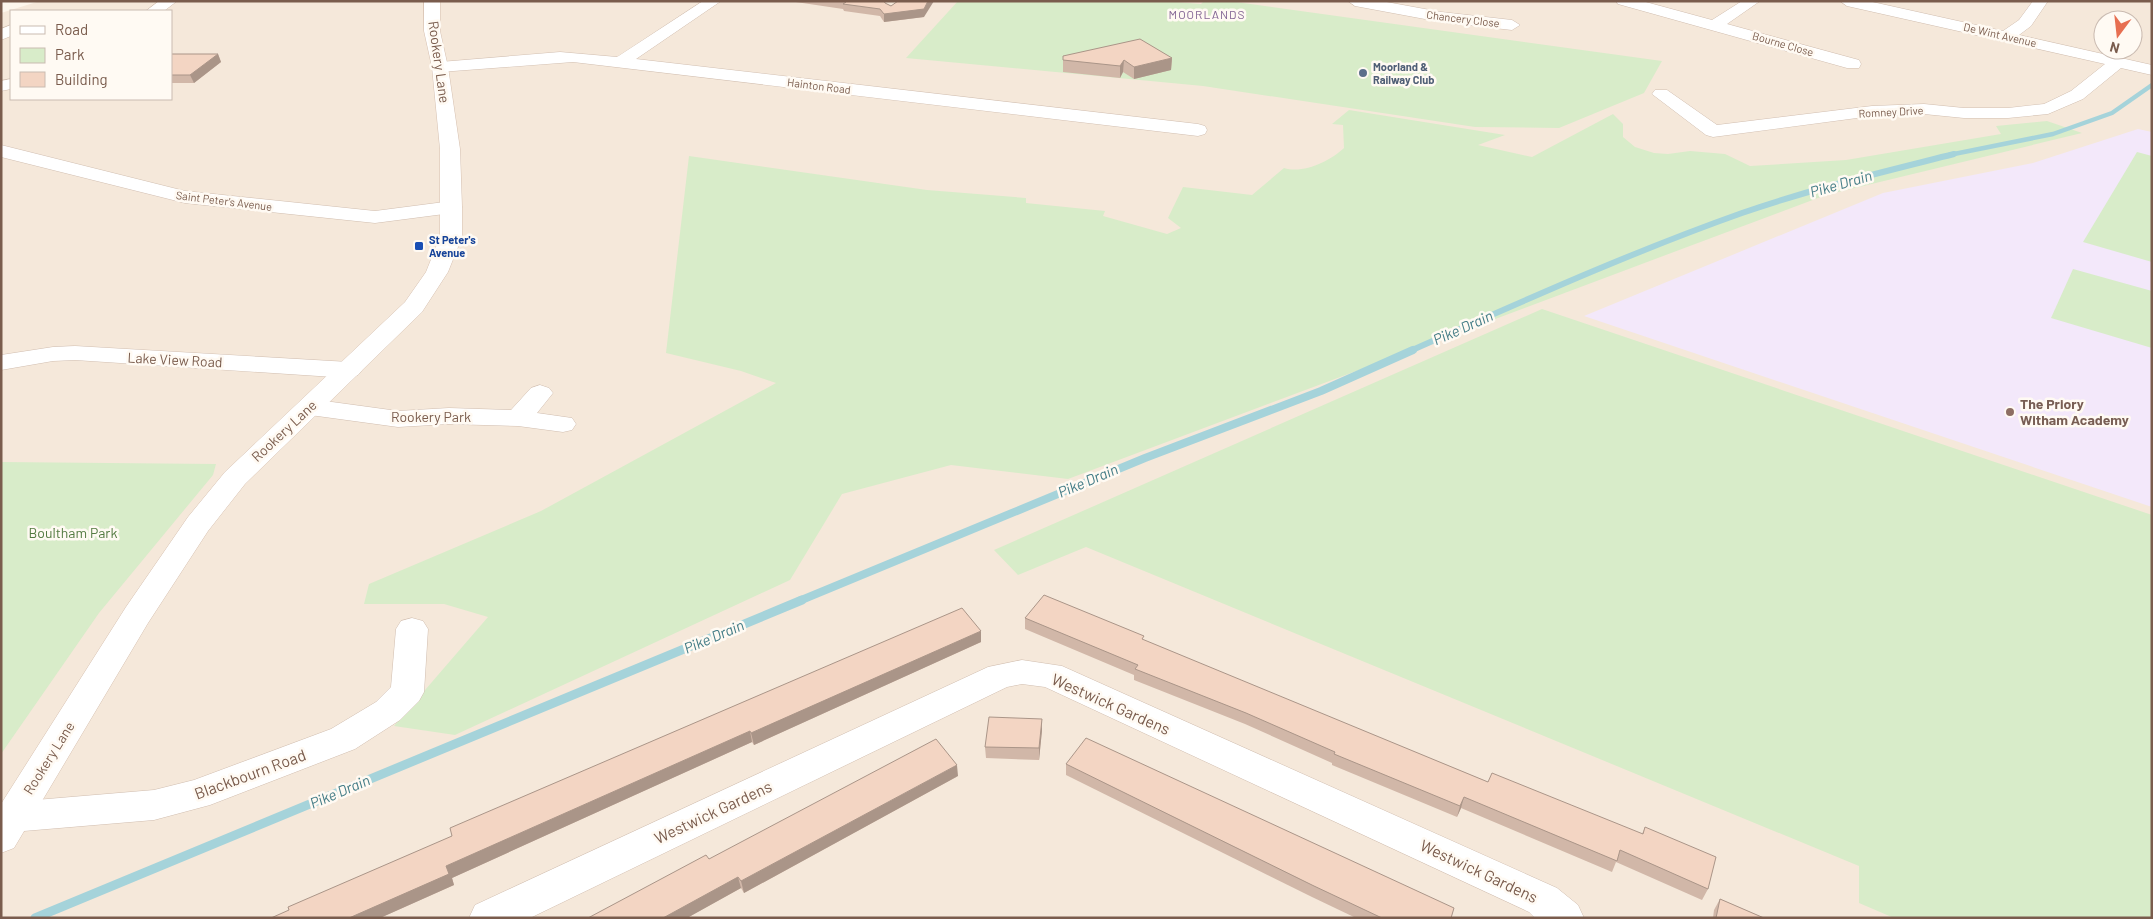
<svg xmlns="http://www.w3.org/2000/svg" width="2153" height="919" viewBox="0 0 2153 919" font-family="Barlow,sans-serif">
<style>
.residential{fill:#f5e8da;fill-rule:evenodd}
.education{fill:#f3e8fa}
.green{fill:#d8ecc9}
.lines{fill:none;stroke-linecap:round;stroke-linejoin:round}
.stream-far3{stroke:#a5d3da;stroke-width:4.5}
.stream-far2{stroke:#a5d3da;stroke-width:6}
.stream-far1{stroke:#a5d3da;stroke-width:8}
.stream{stroke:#a5d3da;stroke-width:9}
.street-casing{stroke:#d1beb0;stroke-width:1}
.secondary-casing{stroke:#d6c0b0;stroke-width:1}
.street{fill:#fff;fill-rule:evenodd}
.secondary{fill:#fff;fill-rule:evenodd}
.wall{fill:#d1b7a8}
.shaded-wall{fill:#aa9588}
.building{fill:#f3d5c3;stroke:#aa9588}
.service-dot{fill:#5c6f8a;stroke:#fffaf3;stroke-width:2}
.transit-dot{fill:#1a4fb4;stroke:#fffaf3;stroke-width:2}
.education-dot{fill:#8d6e63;stroke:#fffaf3;stroke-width:2}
.labels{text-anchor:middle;stroke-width:5;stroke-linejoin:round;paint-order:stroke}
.far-street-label{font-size:11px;fill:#7a5c4d;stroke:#fffaf3}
.far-service-label{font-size:11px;font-weight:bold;fill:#4e5e75;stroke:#fffaf3;text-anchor:start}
.far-transit-label{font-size:11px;font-weight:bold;fill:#164399;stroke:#fffaf3;text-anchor:start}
.far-neighbourhood-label{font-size:12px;letter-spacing:1px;fill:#846695;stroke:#fffaf3}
.street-label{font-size:14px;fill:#7a5c4d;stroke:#fffaf3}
.education-label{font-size:14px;font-weight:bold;fill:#785e54;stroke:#fffaf3;text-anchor:start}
.park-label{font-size:14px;fill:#537a41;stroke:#fffaf3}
.water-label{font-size:15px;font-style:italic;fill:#437c86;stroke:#fffaf3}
.near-street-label{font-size:16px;fill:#7a5c4d;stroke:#fffaf3}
</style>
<rect width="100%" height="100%" fill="#fdf6ec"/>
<path class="residential" d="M40,1H2152V918H1V13ZM11,11H171V99H11ZM2103,20H2133V50H2103Z"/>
<polygon class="education" points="2138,129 2152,132 2152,507 1584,316 1883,193 2033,163"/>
<g class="green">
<polygon points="958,1 1164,1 1201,4 1204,1 1229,1 1662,61 1644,93 1559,128 1475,127 1203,86 906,58"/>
<path d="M1349,110L1505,135L1478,145L1532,157L1613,114L1623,124V137L1635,147L1654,153L1668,154L1690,151L1725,154L1750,166L1846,160L2001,134L1996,126L2047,121L2082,133L1826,195L1068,479L951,465L842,494L790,580L455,735L394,726L488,617L444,604H364L369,584L541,511L776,383L741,371L666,353L689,156L927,190L1026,198V203L1105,211L1103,216L1167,234L1181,228L1168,218L1183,187L1252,195L1284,168C1304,174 1330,161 1344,148L1343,125L1332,124Z"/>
<polygon points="2137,152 2152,156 2152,262 2083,242"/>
<polygon points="2073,269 2152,291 2152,348 2051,318"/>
<polygon points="1542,309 2152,515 2152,918 1894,918 1859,903 1859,866 1086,547 1018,575 994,550"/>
<polygon points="1,462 216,464 213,475 99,613 1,754"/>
</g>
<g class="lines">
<polyline class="stream-far3" points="1949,155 2053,134 2112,113 2152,85"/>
<path class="stream-far2" d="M1410,351C1519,303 1629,253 1742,213C1811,189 1883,172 1954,154"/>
<polyline class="stream-far1" points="799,601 1145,458 1321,391 1413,350"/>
<polyline class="stream" points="35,918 802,600"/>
<g class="street-casing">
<g id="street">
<polygon points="159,1 177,1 164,11 146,11"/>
<polygon points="703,1 721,1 636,59 1198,124 1205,126 1207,130 1205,134 1198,136 573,62 440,72 434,71 432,67 434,63 440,62 560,52 617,57"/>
<polygon points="1348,1 1381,1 1441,12 1512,20 1520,25 1512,30 1441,22 1355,6"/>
<polygon points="1616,1 1642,1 1712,20 1742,1 1760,1 1727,24 1859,60 1861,64 1859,68 1847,68 1618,4"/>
<polygon points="1840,1 1868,1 2003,31 2019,20 2033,1 2048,1 2031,26 2019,35 2152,65 2152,75 2121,68 2083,99 2048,114 2008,118 1964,118 1924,114 1872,116 1713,137 1706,135 1652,94 1655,90 1667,90 1717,125 1872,106 1924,104 1964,108 2008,108 2044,104 2071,91 2105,64 1847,6"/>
<polygon points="11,25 11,36 1,40 1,29"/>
<polygon points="11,79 11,89 1,91 1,81"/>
<polygon points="1,145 185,191 375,211 452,201 459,203 462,207 459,211 452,213 375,223 185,203 1,157"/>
<polygon points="75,346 349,362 358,365 362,370 358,375 349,378 75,360 53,361 1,370 1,355 53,347"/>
<polygon points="540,385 549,388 553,393 537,413 572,418 576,424 572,430 563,432 518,426 449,424 398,427 310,415 301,413 297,407 301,401 310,399 398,411 449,408 511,410 531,388"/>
<polygon points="412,618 423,621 428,629 424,692 419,701 400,720 355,749 210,805 154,820 12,832 1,829 1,805 12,802 154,790 194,780 331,729 376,702 391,687 396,629 401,621"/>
<polygon points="1022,660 1062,666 1557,888 1578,905 1584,918 1535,918 1529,912 1045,687 1022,684 1007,687 530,918 469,918 475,905 988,667"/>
</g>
</g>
<g class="secondary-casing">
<polygon id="secondary" points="424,1 440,1 440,31 448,67 460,149 462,207 462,237 448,272 422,312 245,484 208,531 148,623 14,848 1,853 1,804 126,607 188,517 225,472 405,302 426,272 440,237 440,149 432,67 424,31"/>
</g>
<use href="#street" class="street"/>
<use href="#secondary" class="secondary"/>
</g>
<g class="wall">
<polygon points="789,1 884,1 885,3 891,6 924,17 884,22 880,16 844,11 843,9"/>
<polygon points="171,54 218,54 221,62 194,83 171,83"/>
<polygon points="1063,56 1172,58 1171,70 1134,79 1123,72 1120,78 1063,72"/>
<polygon points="1025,618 1144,641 1488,782 1642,834 1645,827 1708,889 1702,900 1616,862 1612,872 1461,808 1457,817 1332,765 1332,763 1245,724 1134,680 1134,675 1025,629"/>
<polygon points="981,631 981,642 754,745 752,742 452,878 454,885 380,918 271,918"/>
<polygon points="1042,719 1042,730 1039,760 986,758 985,747"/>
<polygon points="1066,764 1454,908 1451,918 1356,918 1312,897 1066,775"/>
<polygon points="958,776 744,893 741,888 687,918 588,918"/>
<polygon points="1720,899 1764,918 1713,918 1714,910"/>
</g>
<g class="shaded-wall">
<polygon points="928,1 934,1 924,17 884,22 884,14"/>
<polygon points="218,54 221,62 194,83 190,75"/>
<polygon points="1172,58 1171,70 1134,79 1134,67"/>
<polygon points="1124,60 1123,72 1120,78 1120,66"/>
<polygon points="981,631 981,642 754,745 751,733"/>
<polygon points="1042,719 1042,730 1039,760 1039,748"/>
<polygon points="750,731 752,742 452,878 454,885 380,918 349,918 446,866"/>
<polygon points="957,765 958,776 744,893 741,881"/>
<polygon points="1464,797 1461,808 1457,817 1460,806"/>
<polygon points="738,877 741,888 687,918 663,918"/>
</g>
<g class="building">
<polygon points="844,1 884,1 885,3 891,6 898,1 928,1 924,9 884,14 880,9 843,4 846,2"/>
<polygon points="1140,39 1172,58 1134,67 1124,60 1120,66 1063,60 1063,56"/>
<polygon points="171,54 218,54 190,75 171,75"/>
<polygon points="1044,595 1144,636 1142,639 1488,782 1492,773 1643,834 1645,827 1716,857 1708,889 1620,850 1617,861 1464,797 1460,806 1334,754 1335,752 1246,713 1135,669 1138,665 1025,618"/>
<polygon points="962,608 981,631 751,733 750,731 446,866 449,874 349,918 271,918 289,910 288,907 452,836 450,828"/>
<polygon points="989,717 1042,719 1039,748 985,747"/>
<polygon points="1086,738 1454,908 1451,918 1382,918 1314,886 1066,764"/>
<polygon points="936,739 957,765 741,881 738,877 663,918 588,918 706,855 709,859"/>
<polygon points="1720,899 1764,918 1716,918"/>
</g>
<circle class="service-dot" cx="1363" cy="73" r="5"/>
<rect class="transit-dot" x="414" y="241" width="10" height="10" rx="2.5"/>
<circle class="education-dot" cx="2010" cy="412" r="5"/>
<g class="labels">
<g class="far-street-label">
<text transform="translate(1463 19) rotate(7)" y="4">Chancery Close</text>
<text transform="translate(2000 35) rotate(13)" y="4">De Wint Avenue</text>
<text transform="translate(1783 44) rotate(16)" y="4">Bourne Close</text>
<text transform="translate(819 86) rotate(7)" y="4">Hainton Road</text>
<text transform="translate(1891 112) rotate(-3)" y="4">Romney Drive</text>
<text transform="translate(224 201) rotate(7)" y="4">Saint Peter's Avenue</text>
</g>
<g class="far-service-label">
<text x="1373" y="71">Moorland &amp;<tspan x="1373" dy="13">Railway Club</tspan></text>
</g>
<g class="far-transit-label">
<text x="429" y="244">St Peter's<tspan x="429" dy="13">Avenue</tspan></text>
</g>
<g class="far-neighbourhood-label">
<text x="1207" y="19">MOORLANDS</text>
</g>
<g class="street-label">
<text transform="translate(439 62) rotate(82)" y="5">Rookery Lane</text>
<text transform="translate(175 360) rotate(3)" y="5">Lake View Road</text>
<text x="431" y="422">Rookery Park</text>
<text transform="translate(284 431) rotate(-43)" y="5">Rookery Lane</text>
<text transform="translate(49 758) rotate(-58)" y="5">Rookery Lane</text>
</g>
<g class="education-label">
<text x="2020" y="409">The Priory<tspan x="2020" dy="16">Witham Academy</tspan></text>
</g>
<g class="park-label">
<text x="73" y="538">Boultham Park</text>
</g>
<g class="water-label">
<text transform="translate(1841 184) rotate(-16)" y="5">Pike Drain</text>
<text transform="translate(1463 328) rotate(-24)" y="5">Pike Drain</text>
<text transform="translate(1088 481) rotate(-23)" y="5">Pike Drain</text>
<text transform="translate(714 637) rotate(-23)" y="5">Pike Drain</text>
<text transform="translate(340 792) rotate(-23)" y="5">Pike Drain</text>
</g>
<g class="near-street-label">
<text transform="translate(1111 704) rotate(24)" y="6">Westwick Gardens</text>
<text transform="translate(250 774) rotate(-20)" y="6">Blackbourn Road</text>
<text transform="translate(713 812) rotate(-25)" y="6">Westwick Gardens</text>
<text transform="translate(1479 871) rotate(25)" y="6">Westwick Gardens</text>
</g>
</g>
<rect width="2153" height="919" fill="none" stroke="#7a5c4d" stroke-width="5"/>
<rect x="10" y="10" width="162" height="90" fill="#fffaf3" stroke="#cabbb1"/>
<rect x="20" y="26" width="25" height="8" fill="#ffffff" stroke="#cabbb1"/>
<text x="55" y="35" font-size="15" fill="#7a5c4d">Road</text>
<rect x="20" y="48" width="25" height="15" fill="#d8ecc9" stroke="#cabbb1"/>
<text x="55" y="60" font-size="15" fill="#7a5c4d">Park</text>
<rect x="20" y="72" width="25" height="15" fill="#f3d5c3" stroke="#cabbb1"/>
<text x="55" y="85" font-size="15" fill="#7a5c4d">Building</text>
<g transform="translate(2118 35) rotate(195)"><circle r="24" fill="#fffaf3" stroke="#cabbb1"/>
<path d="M0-4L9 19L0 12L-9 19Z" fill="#e76f51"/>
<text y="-8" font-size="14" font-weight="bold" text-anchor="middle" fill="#7a5c4d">N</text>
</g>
</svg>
